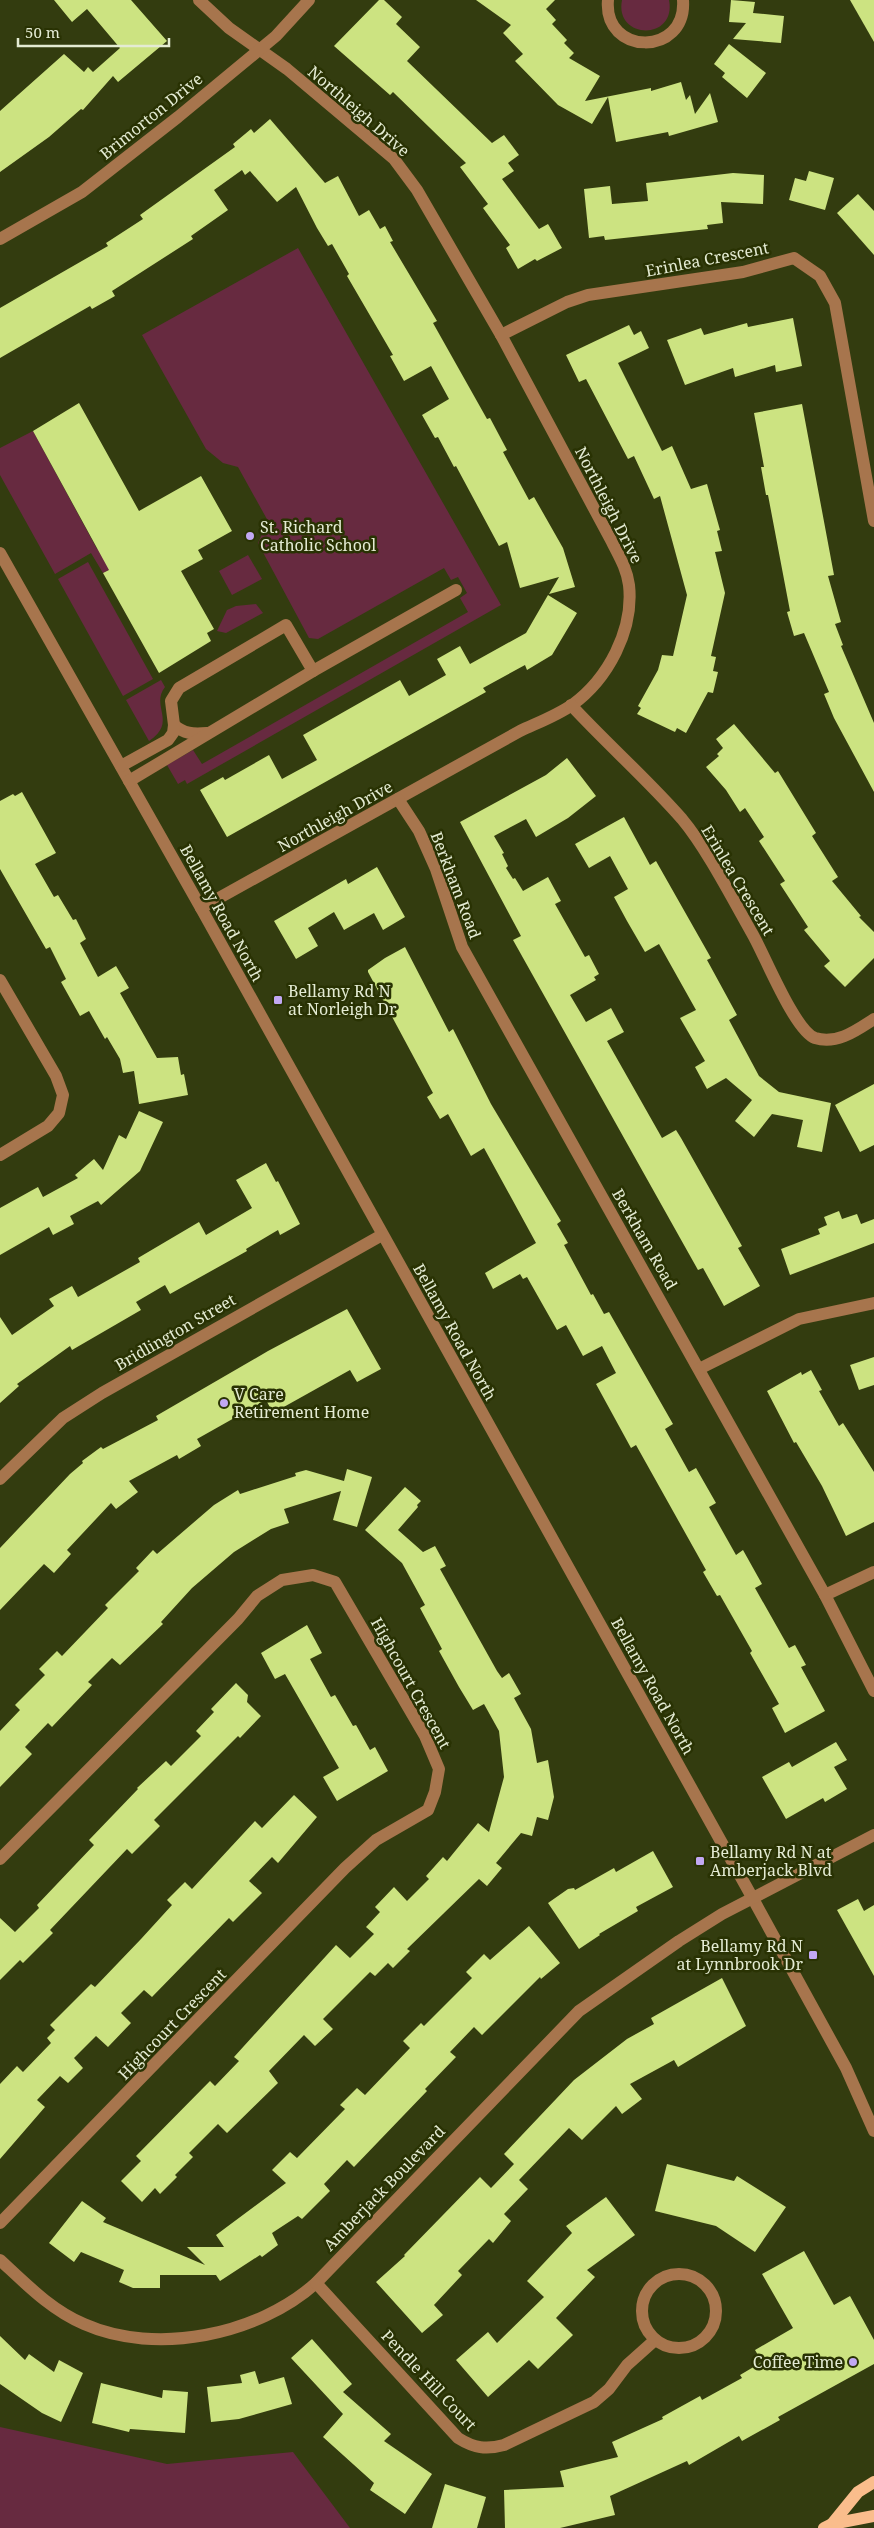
<svg xmlns="http://www.w3.org/2000/svg" width="874" height="2528" viewBox="0 0 874 2528" font-family="'Noto Serif',serif">
<style>
.green{fill:#672a40}
.building{fill:#cce381}
.lines{fill:none;stroke-linecap:round;stroke-linejoin:round}
.minor{stroke:#a7754d;stroke-width:12}
.major{stroke:#fabd8c;stroke-width:12}
.poi-dot{fill:#c2a8f3;stroke:#293203;stroke-width:2}
.labels{text-anchor:middle;stroke-width:5;stroke-linejoin:round;paint-order:stroke}
.street-label{font-size:16px;fill:#e4ebd3;stroke:#293203}
.poi-label{font-size:16px;fill:#e4ebd3;stroke:#293203;text-anchor:start}
</style>
<rect width="100%" height="100%" fill="#333c0f"/>
<g class="green">
<path d="M622,0H669C677,41 614,40 622,0Z"/>
<polygon points="298,248 501,605 187,784 185,780 178,784 167,765 193,750 202,764 468,612 460,598 467,593 458,577 451,580 444,568 318,639 309,638 258,543 268,521 238,467 223,463 206,449 142,335"/>
<polygon points="33,431 97,549 100,548 111,569 103,573 91,553 55,574 0,475 0,448"/>
<polygon points="248,555 262,579 232,595 219,571"/>
<polygon points="88,562 153,679 123,696 58,579"/>
<polygon points="256,604 263,613 226,633 217,631 227,610 236,606"/>
<path d="M161,680L165,687C150,706 178,722 149,741L126,700Z"/>
<polygon points="0,2427 167,2464 293,2452 350,2528 0,2528"/>
</g>
<g class="building">
<polygon points="54,0 131,0 167,41 118,82 113,76 83,110 81,109 49,137 0,172 0,111 64,54 84,72 88,67 93,72 120,48 87,9 72,22"/>
<polygon points="379,0 384,0 402,17 396,24 420,47 407,61 492,143 504,135 519,155 508,163 514,171 502,179 539,229 548,224 562,248 537,261 535,259 518,269 506,248 510,245 483,208 488,204 460,167 466,163 393,92 390,95 334,46"/>
<polygon points="476,0 555,0 546,9 556,20 552,24 567,40 564,43 574,53 569,58 600,76 585,101 651,88 651,91 681,82 686,100 690,95 695,114 710,93 718,122 669,136 668,132 616,142 608,97 592,124 558,105 515,61 523,54 503,33 511,25"/>
<polygon points="731,0 755,2 753,13 784,16 781,43 733,39 746,23 729,22"/>
<polygon points="850,0 874,0 874,42"/>
<polygon points="729,44 766,73 747,98 722,77 725,73 714,64"/>
<polygon points="270,119 325,183 338,176 359,216 369,210 380,229 385,226 393,241 390,242 437,321 433,323 487,419 490,418 507,450 503,452 529,500 534,497 563,548 575,587 549,594 559,577 520,588 507,542 499,546 456,466 454,467 438,437 435,438 422,415 449,399 431,366 404,381 390,356 393,355 347,276 349,274 332,244 328,246 317,228 296,187 277,202 250,171 245,175 242,170 214,190 228,210 191,236 193,239 112,291 115,296 92,309 90,306 0,358 0,308 108,246 106,243 143,219 140,215 235,147 233,144 251,129 254,133"/>
<polygon points="809,171 834,178 825,210 789,200 795,178 806,181"/>
<polygon points="733,173 764,175 763,204 721,202 723,223 707,225 708,229 605,240 604,236 589,238 584,189 610,186 612,204 648,201 646,183"/>
<polygon points="858,194 874,211 874,255 837,213"/>
<polygon points="793,318 802,366 776,372 775,365 735,377 733,368 685,385 667,340 701,328 704,335 747,323 748,327"/>
<polygon points="629,325 634,335 641,331 649,348 618,363 662,451 672,446 691,489 707,484 720,530 717,531 722,551 715,552 725,593 711,656 716,657 713,671 718,672 713,693 708,692 686,733 677,728 675,732 637,714 641,708 638,706 658,670 662,655 673,656 687,595 660,496 654,499 634,456 628,459 586,379 579,382 566,355"/>
<polygon points="79,403 139,511 201,476 232,531 198,550 203,559 181,571 214,629 207,633 211,641 159,673 103,573 109,570 33,431"/>
<polygon points="802,404 834,575 828,576 841,622 835,624 843,645 841,646 874,723 874,792 834,718 824,694 829,692 804,633 794,636 787,612 790,611 768,495 766,495 761,467 764,467 754,413"/>
<polygon points="548,595 577,613 552,655 527,670 525,665 483,688 486,692 227,837 200,790 223,777 225,780 269,755 282,779 317,760 303,735 400,680 409,696 446,675 437,659 460,646 470,664 526,633"/>
<polygon points="734,724 775,773 778,771 816,833 812,836 838,877 832,881 861,916 859,917 874,932 874,958 845,987 824,966 830,961 804,930 808,927 780,884 785,881 759,841 764,837 745,808 740,812 726,790 706,767 719,756 717,754 723,748 716,739"/>
<polygon points="567,758 596,796 568,818 536,837 526,819 494,836 504,853 502,854 508,866 506,868 513,879 515,878 523,891 548,877 561,901 555,904 585,957 589,955 599,974 594,977 596,980 570,995 586,1022 611,1008 624,1032 607,1041 662,1138 676,1130 681,1138 742,1246 738,1248 760,1286 724,1306 703,1268 698,1270 513,940 521,936 460,822 546,775"/>
<polygon points="22,792 56,853 35,864 54,897 58,895 73,920 76,919 86,939 80,943 98,977 116,966 129,988 120,993 157,1058 178,1057 181,1075 184,1074 188,1095 139,1104 134,1071 123,1073 120,1059 107,1037 105,1039 89,1011 80,1016 61,982 66,979 50,947 46,949 0,869 0,801 13,794 15,796"/>
<polygon points="624,817 650,865 656,861 711,958 707,960 737,1015 729,1020 759,1076 779,1092 831,1103 822,1152 797,1147 803,1120 772,1114 754,1137 735,1121 752,1100 726,1078 707,1089 695,1067 705,1061 680,1018 696,1010 659,944 645,952 627,921 614,897 628,889 610,856 589,868 575,844"/>
<polygon points="377,867 405,917 383,930 374,913 344,930 334,912 308,928 318,946 296,959 274,921 346,879 348,884"/>
<polygon points="405,947 449,1032 453,1029 491,1104 561,1221 557,1224 568,1243 564,1245 591,1295 593,1294 604,1314 609,1312 673,1424 665,1429 689,1472 696,1468 716,1503 709,1507 736,1555 743,1550 762,1584 755,1588 789,1648 795,1645 806,1665 801,1667 825,1711 785,1733 772,1708 779,1704 750,1653 752,1651 720,1595 717,1596 703,1572 706,1570 636,1445 631,1448 596,1384 616,1373 602,1346 583,1356 566,1325 557,1330 527,1277 523,1279 520,1274 493,1289 485,1273 536,1243 484,1148 471,1156 448,1114 440,1119 427,1097 433,1093 368,972 368,970 385,958"/>
<polygon points="874,1084 874,1145 860,1152 835,1105"/>
<polygon points="139,1111 163,1122 140,1171 101,1205 98,1201 70,1216 74,1224 53,1235 49,1227 0,1255 0,1208 38,1187 43,1197 78,1178 75,1175 94,1159 103,1170 119,1135 126,1139"/>
<polygon points="266,1163 276,1182 278,1181 300,1224 280,1235 278,1230 246,1249 247,1251 170,1294 165,1285 136,1302 141,1310 72,1350 70,1346 17,1384 19,1386 0,1403 0,1317 12,1335 54,1306 49,1299 72,1286 78,1297 140,1262 138,1258 199,1222 206,1235 252,1208 236,1180"/>
<polygon points="839,1211 842,1219 857,1214 861,1224 874,1219 874,1243 790,1275 781,1249 820,1234 818,1229 827,1225 824,1217"/>
<polygon points="347,1309 381,1369 357,1382 350,1370 273,1413 266,1400 197,1439 201,1446 179,1459 177,1455 129,1481 138,1492 116,1509 111,1503 67,1550 71,1554 54,1573 44,1564 0,1610 0,1548 70,1474 83,1463 82,1461 101,1447 103,1449 158,1420 156,1416 268,1351"/>
<polygon points="874,1357 874,1385 859,1390 850,1365"/>
<polygon points="811,1370 822,1390 819,1391 839,1426 843,1423 874,1472 874,1522 846,1536 822,1486 796,1442 794,1443 767,1391 801,1372 802,1375"/>
<polygon points="347,1469 372,1477 357,1527 333,1520 341,1491 284,1509 289,1523 271,1529 234,1552 192,1588 161,1622 163,1624 120,1665 112,1658 88,1682 92,1685 52,1727 48,1723 25,1747 32,1754 0,1787 0,1731 20,1710 15,1705 45,1675 39,1669 57,1651 62,1656 108,1608 105,1605 139,1571 136,1568 153,1550 157,1554 214,1505 238,1490 240,1494 296,1476 295,1473 306,1470 344,1481"/>
<polygon points="405,1487 421,1501 417,1505 418,1507 398,1530 423,1552 435,1546 446,1566 440,1569 497,1671 502,1678 509,1673 521,1694 514,1698 531,1729 537,1763 548,1760 554,1797 548,1820 537,1817 532,1836 521,1833 496,1863 502,1868 487,1886 479,1879 407,1949 410,1951 393,1968 388,1963 375,1976 370,1972 323,2019 333,2029 315,2046 304,2035 269,2071 278,2083 227,2133 218,2124 189,2153 193,2157 175,2175 177,2177 160,2194 155,2188 142,2202 121,2181 141,2161 136,2156 210,2081 215,2086 239,2061 234,2057 336,1945 350,1958 374,1934 366,1927 380,1912 375,1907 394,1887 407,1901 429,1879 426,1876 443,1857 447,1861 478,1823 489,1832 504,1777 499,1731 484,1704 473,1710 459,1687 439,1651 442,1649 420,1608 425,1605 402,1563 365,1530"/>
<polygon points="307,1625 322,1653 310,1659 331,1697 335,1695 353,1726 356,1725 370,1750 375,1747 388,1771 337,1801 323,1777 339,1768 285,1674 275,1679 261,1653"/>
<polygon points="236,1683 248,1695 247,1702 261,1716 240,1738 238,1736 154,1820 160,1826 132,1854 127,1849 50,1930 53,1933 23,1963 20,1960 0,1980 0,1918 15,1932 39,1908 37,1905 94,1845 89,1840 138,1789 137,1788 166,1761 171,1766 201,1736 196,1731 214,1712 211,1709"/>
<polygon points="836,1742 847,1760 834,1767 847,1789 825,1802 823,1798 786,1819 762,1777 789,1762 792,1767"/>
<polygon points="294,1795 317,1817 278,1863 272,1857 249,1881 262,1893 233,1922 229,1918 152,1997 144,1990 121,2013 131,2023 108,2047 96,2036 74,2058 83,2068 68,2083 60,2076 37,2100 45,2107 0,2159 0,2084 17,2066 23,2072 51,2043 47,2038 55,2030 50,2025 91,1984 95,1987 141,1939 172,1905 167,1900 185,1882 192,1889 255,1821 262,1828"/>
<polygon points="653,1851 673,1887 636,1907 638,1911 599,1934 600,1935 579,1949 548,1903 568,1889 574,1888 575,1890 614,1868 616,1872"/>
<polygon points="858,1899 864,1911 874,1905 874,1976 837,1910"/>
<polygon points="529,1926 560,1963 541,1979 540,1977 482,2035 474,2027 450,2052 456,2057 425,2089 427,2091 354,2167 347,2160 324,2184 330,2191 302,2219 298,2216 272,2233 278,2245 262,2257 260,2255 220,2281 216,2275 160,2275 160,2288 133,2288 119,2282 124,2270 81,2252 74,2262 49,2243 82,2201 106,2218 103,2222 205,2265 187,2247 224,2247 216,2235 286,2183 272,2170 290,2152 297,2158 345,2109 340,2105 357,2088 365,2095 410,2048 403,2041 421,2023 424,2026 472,1978 466,1972 484,1954 490,1960"/>
<polygon points="722,1978 746,2026 678,2067 674,2060 630,2084 642,2099 622,2114 616,2106 582,2140 569,2128 519,2180 528,2189 504,2214 511,2221 493,2243 489,2239 458,2271 462,2275 434,2305 443,2315 422,2333 376,2282 405,2256 404,2255 480,2177 491,2188 514,2164 504,2154 574,2080 627,2039 654,2024 651,2018"/>
<polygon points="667,2164 734,2181 737,2176 786,2207 755,2252 716,2226 655,2211"/>
<polygon points="606,2197 635,2235 587,2270 595,2277 556,2318 573,2335 538,2369 529,2360 488,2397 456,2360 488,2332 497,2343 544,2297 527,2281 572,2233 566,2226"/>
<polygon points="804,2251 834,2305 850,2296 874,2340 874,2364 778,2417 780,2420 742,2441 739,2436 689,2465 687,2461 610,2496 615,2515 560,2528 505,2528 504,2490 564,2487 560,2471 618,2457 612,2442 663,2419 662,2417 700,2396 702,2400 742,2378 740,2375 762,2362 755,2350 793,2328 762,2274"/>
<polygon points="0,2336 25,2360 29,2354 54,2372 59,2360 83,2373 61,2422 42,2413 0,2384"/>
<polygon points="312,2339 352,2384 343,2392 391,2434 384,2441 432,2474 405,2514 370,2490 374,2483 323,2437 343,2414 291,2358"/>
<polygon points="255,2371 259,2384 284,2377 292,2404 239,2419 211,2422 207,2387 242,2383 240,2375"/>
<polygon points="101,2383 162,2398 163,2390 188,2392 185,2433 130,2429 129,2432 92,2423"/>
<polygon points="445,2484 486,2497 477,2528 432,2528"/>
</g>
<g class="lines">
<g class="minor">
<path d="M199,0L229,28L287,69L394,159L417,190L501,335L612,542C619,556 627,569 629,585C634,630 608,679 572,705C556,716 537,723 520,731L201,908"/>
<path d="M608,0C603,56 687,57 683,0"/>
<polyline points="0,239 82,192 178,117 276,36 309,0"/>
<polyline points="501,335 567,302 588,295 743,272 794,258 820,276 835,303 874,521"/>
<polyline points="0,553 201,908 752,1897 846,2068 874,2131"/>
<polyline points="313,671 456,590"/>
<path d="M571,705C607,744 647,779 682,819C707,849 733,900 753,935C765,956 795,1031 815,1038C837,1045 857,1030 874,1019"/>
<path d="M174,725C184,734 193,734 207,733"/>
<polyline points="121,766 168,740 173,733 174,725 171,701 179,688 286,625 313,671 129,781"/>
<polyline points="398,799 419,831 436,869 462,947 825,1595 874,1691"/>
<polyline points="0,980 56,1076 63,1095 59,1113 48,1126 0,1155"/>
<polyline points="699,1369 799,1319 874,1303"/>
<polyline points="0,1479 63,1418 102,1393 382,1235"/>
<polyline points="825,1595 874,1572"/>
<polyline points="0,1859 238,1619 257,1596 282,1580 313,1575 335,1582 425,1736 439,1769 435,1792 428,1810 376,1840 345,1868 0,2223"/>
<path d="M0,2260C26,2284 51,2310 84,2324C156,2356 258,2335 316,2283L579,2011L679,1941L722,1914L874,1835"/>
<circle cx="679" cy="2311" r="37"/>
<path d="M316,2283L458,2438C474,2448 486,2450 504,2445L594,2402L609,2389L627,2365L655,2340"/>
</g>
<g class="major">
<polyline points="832,2524 858,2492 874,2482"/>
<polyline points="824,2528 832,2524 874,2516"/>
</g>
</g>
<g class="poi-dot">
<circle cx="250" cy="536" r="5"/>
<rect x="273" y="995" width="10" height="10" rx="2.5"/>
<circle cx="224" cy="1403" r="5"/>
<rect x="695" y="1856" width="10" height="10" rx="2.5"/>
<rect x="808" y="1950" width="10" height="10" rx="2.5"/>
<circle cx="853" cy="2362" r="5"/>
</g>
<g class="labels">
<g class="street-label">
<text transform="translate(359 111) rotate(41)" y="6">Northleigh Drive</text>
<text transform="translate(151 116) rotate(-39)" y="6">Brimorton Drive</text>
<text transform="translate(707 259) rotate(-11)" y="6">Erinlea Crescent</text>
<text transform="translate(609 505) rotate(63)" y="6">Northleigh Drive</text>
<text transform="translate(335 816) rotate(-29)" y="6">Northleigh Drive</text>
<text transform="translate(738 880) rotate(59)" y="6">Erinlea Crescent</text>
<text transform="translate(456 885) rotate(69)" y="6">Berkham Road</text>
<text transform="translate(222 913) rotate(61)" y="6">Bellamy Road North</text>
<text transform="translate(645 1239) rotate(60)" y="6">Berkham Road</text>
<text transform="translate(175 1332) rotate(-30)" y="6">Bridlington Street</text>
<text transform="translate(455 1332) rotate(61)" y="6">Bellamy Road North</text>
<text transform="translate(411 1683) rotate(61)" y="6">Highcourt Crescent</text>
<text transform="translate(653 1686) rotate(61)" y="6">Bellamy Road North</text>
<text transform="translate(172 2024) rotate(-46)" y="6">Highcourt Crescent</text>
<text transform="translate(384 2188) rotate(-46)" y="6">Amberjack Boulevard</text>
<text transform="translate(429 2380) rotate(47)" y="6">Pendle Hill Court</text>
</g>
<g class="poi-label">
<text x="260" y="533">St. Richard<tspan x="260" dy="18">Catholic School</tspan></text>
<text x="288" y="997">Bellamy Rd N<tspan x="288" dy="18">at Norleigh Dr</tspan></text>
<text x="234" y="1400">V Care<tspan x="234" dy="18">Retirement Home</tspan></text>
<text x="710" y="1858">Bellamy Rd N at<tspan x="710" dy="18">Amberjack Blvd</tspan></text>
<text x="803" y="1952" text-anchor="end">Bellamy Rd N<tspan x="803" dy="18">at Lynnbrook Dr</tspan></text>
<text x="843" y="2368" text-anchor="end">Coffee Time</text>
</g>
</g>
<path d="M18 38v8h151v-8" fill="none" stroke="#e4ebd3" stroke-width="2.5"/>
<text x="25" y="38" font-size="15" fill="#e4ebd3" stroke="#293203" stroke-width="4" paint-order="stroke">50 m</text>
</svg>
